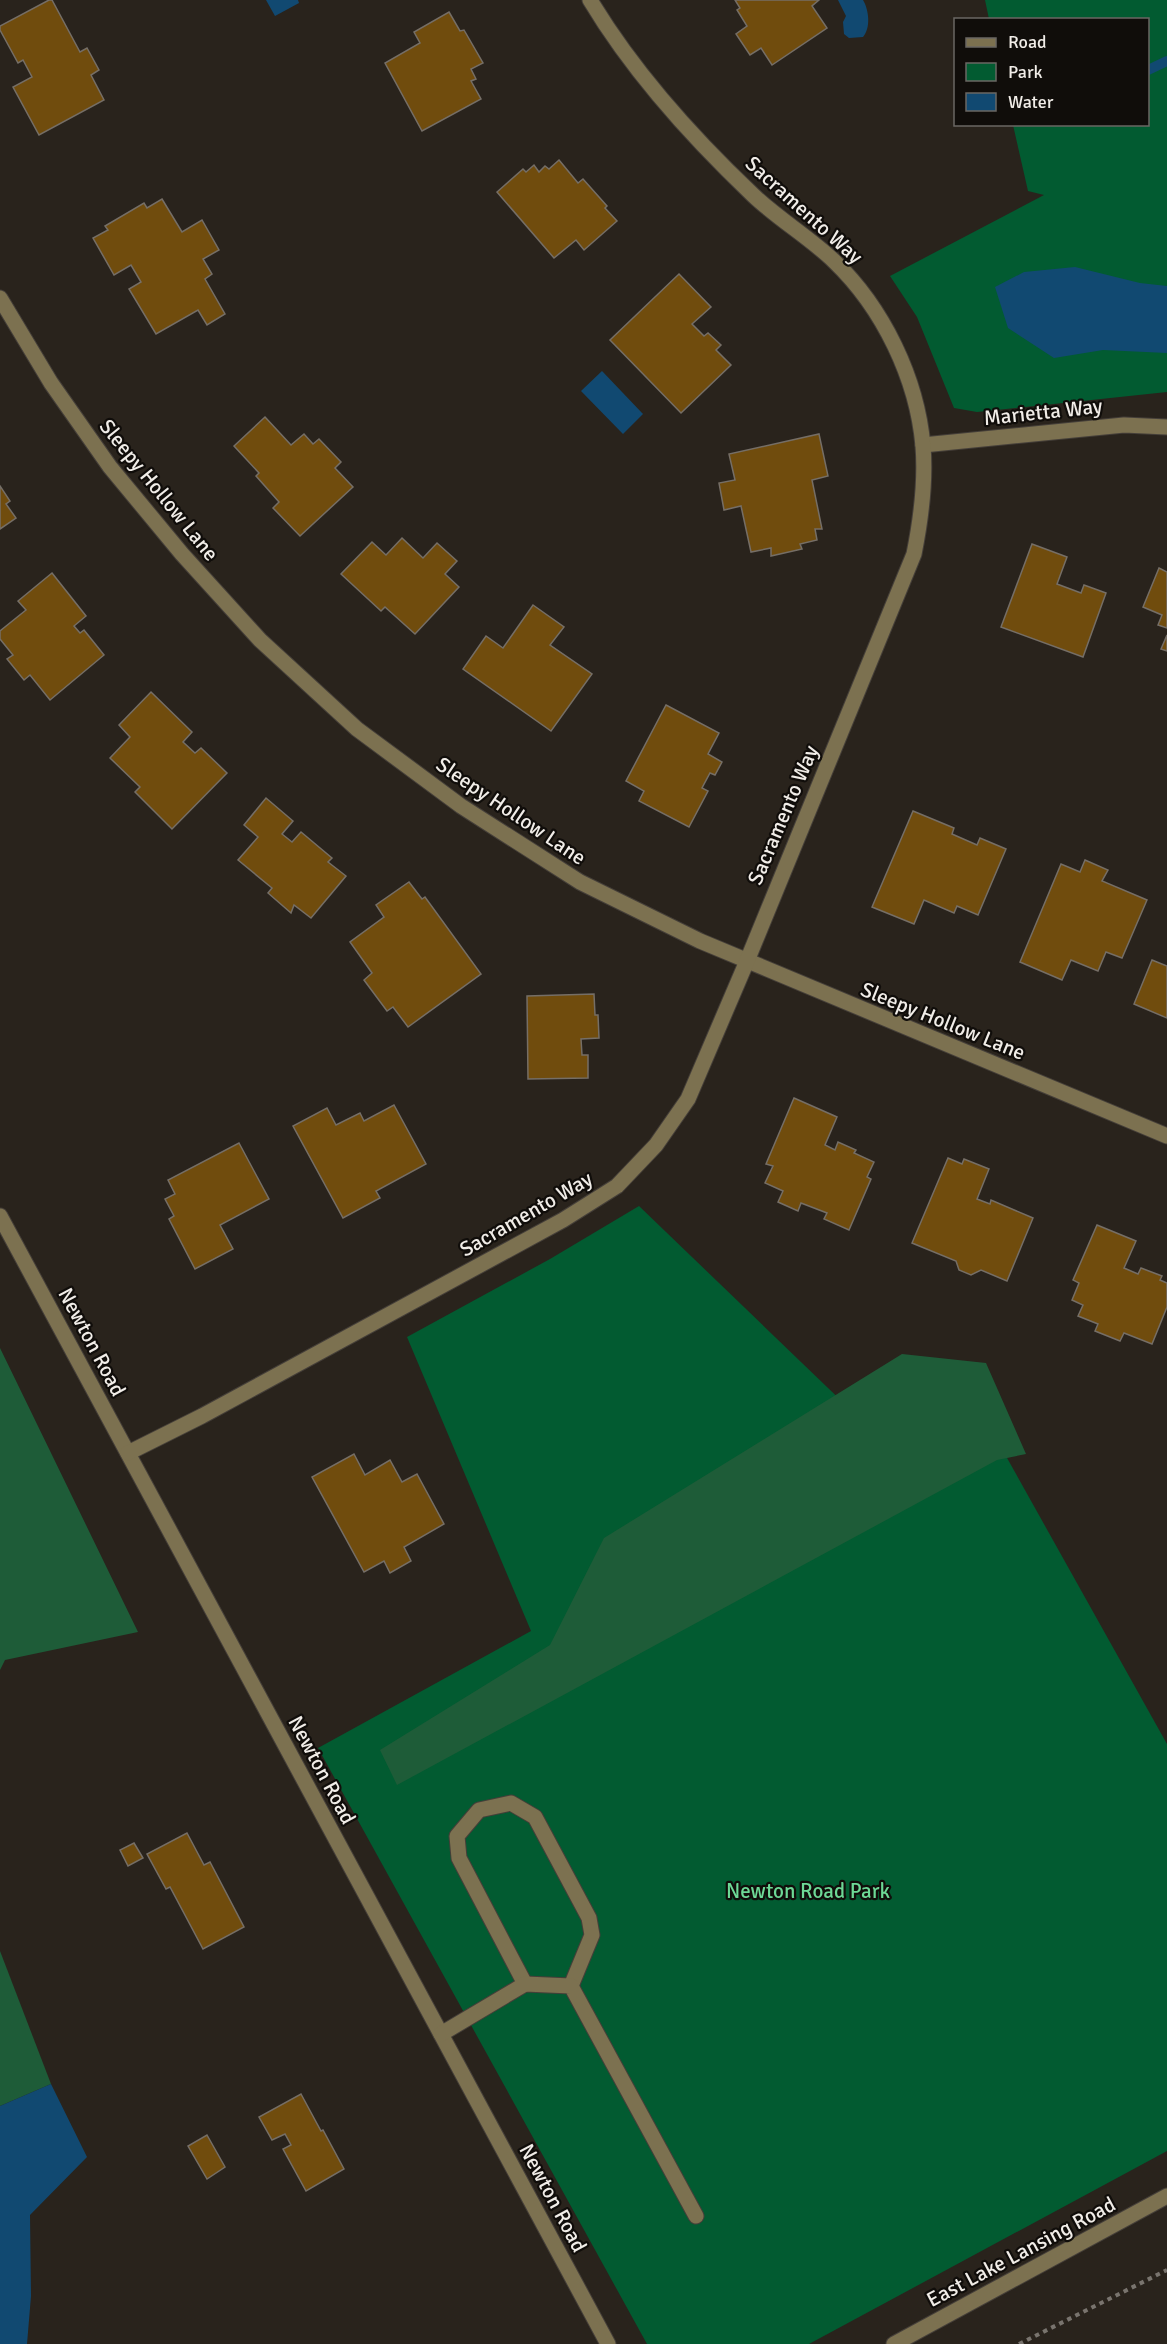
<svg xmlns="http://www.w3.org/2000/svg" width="1167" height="2344" viewBox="0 0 1167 2344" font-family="Signika,sans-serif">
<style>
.green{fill:#025b31}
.forest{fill:#1e5c38}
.water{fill:#114971}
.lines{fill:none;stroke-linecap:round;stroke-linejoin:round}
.stream{stroke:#114971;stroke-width:10}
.building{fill:#704c0d;stroke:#756e66;stroke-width:1.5}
.minor-casing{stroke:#453f39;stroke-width:17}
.path{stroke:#79746e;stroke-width:4;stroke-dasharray:4.5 4.5;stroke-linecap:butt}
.minor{stroke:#7c7150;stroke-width:15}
.labels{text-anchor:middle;stroke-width:4.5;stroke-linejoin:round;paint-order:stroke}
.street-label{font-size:21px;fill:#f1ede8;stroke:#100d0a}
.park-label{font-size:21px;fill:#6dd996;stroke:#100d0a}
</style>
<rect width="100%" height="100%" fill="#29231c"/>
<g class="green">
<polygon points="985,0 1167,0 1167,392 977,412 954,408 917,317 890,276 1044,195 1028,191 1013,125 1148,124 1148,20 989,19"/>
<polygon points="639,1206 879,1437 969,1390 1167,1744 1167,2151 809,2344 647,2344 318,1748 531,1631 407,1337 550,1259"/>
</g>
<g class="forest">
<polygon points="0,1348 138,1632 5,1660 0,1670"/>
<polygon points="902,1354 986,1363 1026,1454 997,1460 397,1785 380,1750 550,1645 604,1538"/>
<polygon points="0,1951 51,2084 0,2106"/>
</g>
<g class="water">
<polygon points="266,0 298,0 299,3 275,16"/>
<path d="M838,0H863C869,10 871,28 863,37L849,38L844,34L843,22L846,16Z"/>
<polygon points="1075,267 1140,283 1167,286 1167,353 1103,350 1054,358 1008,328 995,287 1024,272"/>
<polygon points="602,371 643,414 623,434 581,391"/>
<polygon points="51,2084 87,2157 30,2215 31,2296 27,2344 0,2344 0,2106"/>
</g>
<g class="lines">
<polyline class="stream" points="1148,70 1167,61"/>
</g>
<g class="building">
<polygon points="49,0 52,0 80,52 87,48 99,70 91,75 104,100 39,135 13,87 32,77 23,60 18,63 0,30 0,26"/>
<polygon points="735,0 819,0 812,6 827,28 772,65 761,48 750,55 736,34 747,26 737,10 740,8"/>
<polygon points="449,12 460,31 464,30 483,63 471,69 476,79 471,81 481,99 422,131 385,63 420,43 414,32"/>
<polygon points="559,160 578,183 583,179 607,206 605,208 617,221 584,250 576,240 554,258 497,192 523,169 526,172 534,165 539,172 545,166 549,169"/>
<polygon points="162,199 182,232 202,220 219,250 203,259 212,274 205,279 225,314 207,325 198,310 156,334 129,289 141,282 131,265 114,275 93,238 108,230 105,226 144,203 147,208"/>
<polygon points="679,274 711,307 692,324 704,336 708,333 721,345 716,350 731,365 681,413 610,340"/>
<polygon points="265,417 291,445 304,434 313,444 319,439 341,462 335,468 353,487 300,536 273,508 279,502 256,476 259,473 234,446"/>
<polygon points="819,434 828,476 812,480 822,529 815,529 817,540 800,544 802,549 771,556 771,548 751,552 741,506 724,510 719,483 735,480 729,454"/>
<polygon points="0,486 10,501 6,504 16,518 0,529"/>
<polygon points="402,538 423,558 437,543 457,561 445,574 459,587 415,634 385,607 381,611 341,574 372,542 386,555"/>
<polygon points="1032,544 1067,557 1057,584 1081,593 1084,585 1106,593 1083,657 1001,627"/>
<polygon points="1159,568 1167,572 1167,628 1158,625 1162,615 1143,607"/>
<polygon points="52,573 86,616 74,626 80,633 84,630 104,655 50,700 30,675 24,680 7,659 13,655 0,639 0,631 26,610 18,601"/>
<polygon points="533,605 564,627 550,645 592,674 551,731 463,669 486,636 503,648"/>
<polygon points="1167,635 1167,651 1161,649"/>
<polygon points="151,692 192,732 183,742 195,753 201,748 227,773 172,829 135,792 140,787 110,758 130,737 119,725"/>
<polygon points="666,705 719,733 708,754 722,762 715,775 710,773 702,788 708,791 689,827 639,801 644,791 626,781"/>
<polygon points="266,798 293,821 282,834 292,842 301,832 332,858 328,862 346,876 311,918 294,905 291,913 268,893 272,888 238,860 258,837 244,825"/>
<polygon points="913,811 954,828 952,834 977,845 980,838 1006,849 978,915 957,906 954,913 924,900 914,924 872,907"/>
<polygon points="1085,860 1108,870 1102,881 1147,900 1122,958 1106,952 1098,971 1071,960 1062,980 1020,962 1061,864 1080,872"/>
<polygon points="409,882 422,899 425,897 481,974 408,1027 393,1007 387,1011 364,980 372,973 350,942 384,917 376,905"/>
<polygon points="1152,960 1167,966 1167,1018 1134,1004"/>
<polygon points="594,994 595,1015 598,1015 599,1038 581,1039 582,1055 588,1055 588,1078 528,1079 527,996"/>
<polygon points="794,1098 837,1117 825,1145 835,1150 838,1142 856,1150 854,1153 874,1162 867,1177 871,1179 849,1230 824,1219 827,1213 801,1203 798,1211 778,1202 783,1191 765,1183 773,1166 766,1164"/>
<polygon points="394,1105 426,1164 376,1191 380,1198 343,1218 293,1126 327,1108 336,1125 360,1113 364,1121"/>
<polygon points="239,1143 269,1199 220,1225 233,1249 195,1269 169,1219 174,1216 165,1199 175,1194 168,1180"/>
<polygon points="948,1158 962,1164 964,1159 989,1169 977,1199 990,1204 991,1200 1033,1218 1007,1281 981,1270 971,1275 959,1270 956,1261 912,1243"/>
<polygon points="1097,1225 1136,1241 1124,1268 1138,1274 1141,1268 1162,1276 1160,1280 1167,1283 1167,1307 1152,1344 1124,1333 1120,1341 1095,1331 1098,1324 1078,1316 1083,1305 1072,1300 1079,1283 1073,1280"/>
<polygon points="354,1454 365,1475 390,1460 402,1482 417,1474 444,1524 404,1547 411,1561 390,1573 384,1561 364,1572 312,1477"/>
<polygon points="187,1833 204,1865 210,1862 244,1927 203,1949 170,1887 166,1889 147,1854"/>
<polygon points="134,1843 143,1858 128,1866 120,1850"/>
<polygon points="301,2094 321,2131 323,2130 344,2169 306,2191 283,2149 291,2145 285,2134 272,2140 259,2117"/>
<polygon points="207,2135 225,2167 207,2179 188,2146"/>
</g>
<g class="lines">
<g class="minor-casing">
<g id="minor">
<polyline points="0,298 51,383 110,467 182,554 260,640 357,729 461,806 580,882 700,941 1167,1136"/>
<polyline points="923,445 1124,425 1167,427"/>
<polyline points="0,1216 608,2344"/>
<path d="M128,1453L202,1416L563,1220L617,1186L656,1145L688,1099L747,961L914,554C921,519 926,483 923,446C917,378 883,308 834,261C809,237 778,219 753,195C695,140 632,70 590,0"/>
<polyline points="525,1984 459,1858 457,1836 479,1810 511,1803 535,1817 589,1918 592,1935 571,1986"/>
<polyline points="441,2034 525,1984 571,1986 696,2216"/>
<polyline points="894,2344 1167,2196"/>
</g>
</g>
<polyline class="path" points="1019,2344 1167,2270"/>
<use href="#minor" class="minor"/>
</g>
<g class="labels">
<g class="street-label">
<text transform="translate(804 210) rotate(42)" y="7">Sacramento Way</text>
<text transform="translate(1043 412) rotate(-6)" y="7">Marietta Way</text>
<text transform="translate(159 490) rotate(51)" y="7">Sleepy Hollow Lane</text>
<text transform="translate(511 811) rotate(34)" y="7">Sleepy Hollow Lane</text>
<text transform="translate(783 815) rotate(-67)" y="7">Sacramento Way</text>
<text transform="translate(943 1021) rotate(22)" y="7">Sleepy Hollow Lane</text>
<text transform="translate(526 1214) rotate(-30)" y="7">Sacramento Way</text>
<text transform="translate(92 1342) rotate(62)" y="7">Newton Road</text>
<text transform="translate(322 1770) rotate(62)" y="7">Newton Road</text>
<text transform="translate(553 2198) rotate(62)" y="7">Newton Road</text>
<text transform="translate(1021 2252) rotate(-28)" y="7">East Lake Lansing Road</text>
</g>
<g class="park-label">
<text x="808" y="1898">Newton Road Park</text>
</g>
</g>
<rect x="954" y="18" width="195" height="108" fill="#100d0a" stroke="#6a6763" stroke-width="1.5"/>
<rect x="966" y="38" width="30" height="9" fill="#7c7150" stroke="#6a6763" stroke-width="1.5"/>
<text x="1008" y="48" font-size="18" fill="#f1ede8">Road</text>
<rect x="966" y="63" width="30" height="18" fill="#025b31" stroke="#6a6763" stroke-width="1.5"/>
<text x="1008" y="78" font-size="18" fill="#f1ede8">Park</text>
<rect x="966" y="93" width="30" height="18" fill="#114971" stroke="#6a6763" stroke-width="1.5"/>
<text x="1008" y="108" font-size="18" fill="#f1ede8">Water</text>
</svg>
